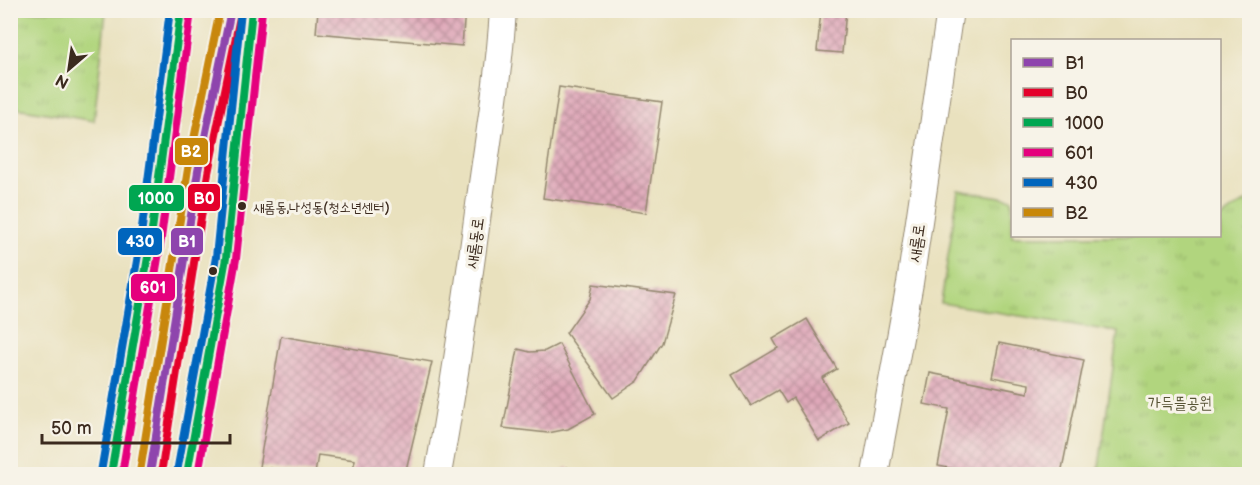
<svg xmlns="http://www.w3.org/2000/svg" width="1260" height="485" viewBox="0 0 1260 485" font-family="'Balsamiq Sans','Poor Story',sans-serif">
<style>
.grass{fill:url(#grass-tufts);stroke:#76804e;stroke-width:1.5}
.building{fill:url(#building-cross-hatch)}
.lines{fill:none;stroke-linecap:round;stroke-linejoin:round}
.minor-casing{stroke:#92866e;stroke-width:28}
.minor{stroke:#fff;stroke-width:26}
.bus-1-casing{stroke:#f7f3e8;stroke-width:12}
.bus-2-casing{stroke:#f7f3e8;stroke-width:12}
.bus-3-casing{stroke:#f7f3e8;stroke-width:12}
.bus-4-casing{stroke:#f7f3e8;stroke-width:12}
.bus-5-casing{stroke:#f7f3e8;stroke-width:12}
.bus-6-casing{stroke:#f7f3e8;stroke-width:12}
.bus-1{stroke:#8e44ad;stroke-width:8}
.bus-2{stroke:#e4002b;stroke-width:8}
.bus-3{stroke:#00a651;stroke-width:8}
.bus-4{stroke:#e5007d;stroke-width:8}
.bus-5{stroke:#0065bd;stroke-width:8}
.bus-6{stroke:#c88708;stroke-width:8}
.bus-dot{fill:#3b2a1e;stroke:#f7f3e8;stroke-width:2}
.labels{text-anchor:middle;stroke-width:6;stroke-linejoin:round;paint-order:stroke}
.bus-label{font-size:14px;fill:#3b2a1e;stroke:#f7f3e8;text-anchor:start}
.street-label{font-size:16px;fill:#3b2a1e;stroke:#f7f3e8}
.park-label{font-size:16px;fill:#585536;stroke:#f7f3e8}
.line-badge{stroke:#f7f3e8;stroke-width:2}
.badge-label{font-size:16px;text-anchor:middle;font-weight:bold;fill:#fff}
</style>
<defs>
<pattern id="grass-tufts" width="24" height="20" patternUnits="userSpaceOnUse" patternTransform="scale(1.5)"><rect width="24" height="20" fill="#b1d57e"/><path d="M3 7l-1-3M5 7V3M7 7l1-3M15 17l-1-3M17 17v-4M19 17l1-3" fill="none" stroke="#99b76c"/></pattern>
<pattern id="building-cross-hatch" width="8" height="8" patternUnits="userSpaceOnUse" patternTransform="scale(1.5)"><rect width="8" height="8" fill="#dfa8b9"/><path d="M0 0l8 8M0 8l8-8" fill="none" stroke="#b68996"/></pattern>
</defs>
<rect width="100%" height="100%" fill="#f7f3e8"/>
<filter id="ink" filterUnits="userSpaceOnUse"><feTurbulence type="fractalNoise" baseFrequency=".0167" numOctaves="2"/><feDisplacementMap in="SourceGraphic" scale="12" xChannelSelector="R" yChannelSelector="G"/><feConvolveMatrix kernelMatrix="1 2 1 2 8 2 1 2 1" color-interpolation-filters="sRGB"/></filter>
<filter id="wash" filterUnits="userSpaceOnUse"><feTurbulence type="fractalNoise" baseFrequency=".008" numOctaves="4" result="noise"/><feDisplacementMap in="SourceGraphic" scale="24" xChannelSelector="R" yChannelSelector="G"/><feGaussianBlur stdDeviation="1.35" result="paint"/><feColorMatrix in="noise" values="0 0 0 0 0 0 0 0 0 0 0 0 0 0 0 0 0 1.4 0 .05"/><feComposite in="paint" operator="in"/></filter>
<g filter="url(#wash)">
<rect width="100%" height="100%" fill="#e9e1be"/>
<g class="grass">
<polygon points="10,11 106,11 94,121 11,107"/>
<polygon points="958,190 1012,199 1012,236 1220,236 1220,219 1249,199 1249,474 1098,474 1118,332 941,303"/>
</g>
<g id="blocks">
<g class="building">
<polygon points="318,10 465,10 462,46 316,33"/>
<polygon points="821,10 846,10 842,53 817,51"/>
<polygon points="559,87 662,102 646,213 543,198"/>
<polygon points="593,284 676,295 662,343 638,381 613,398 566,333 590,299"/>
<polygon points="807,319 837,369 822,378 849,423 819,441 793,398 786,403 778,390 751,406 732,375 778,348 773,339"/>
<polygon points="281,336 432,362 405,474 352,474 355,460 318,455 315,474 259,467"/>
<polygon points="999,343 1084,360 1061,474 983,474 938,466 949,409 924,404 930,373 1028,393 1029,384 992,377"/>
<polygon points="559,344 595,414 568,429 548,433 503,428 518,349 530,352 545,351"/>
<polygon points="567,467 572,474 558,474"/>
</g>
</g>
</g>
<g filter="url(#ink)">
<use href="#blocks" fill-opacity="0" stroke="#92866e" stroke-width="1.5"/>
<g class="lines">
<g class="minor-casing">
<g id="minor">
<polyline points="111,474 150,245 181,10"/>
<polyline points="150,474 198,171 231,10"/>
<polyline points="187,474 226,258 252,10"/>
<path d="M438,474C454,385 467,295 479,205C488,140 499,76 503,10"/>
<polyline points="875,474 910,283 950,10"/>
</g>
</g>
<use href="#minor" class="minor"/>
<g class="bus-1-casing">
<polyline id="bus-1" points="150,474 198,171 231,10"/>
</g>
<g class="bus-2-casing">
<polyline id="bus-2" points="161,474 208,173 241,12"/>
</g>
<g class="bus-3-casing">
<g id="bus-3">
<polyline points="111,474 150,245 181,10"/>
<polyline points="187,474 226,258 252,10"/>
</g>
</g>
<g class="bus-4-casing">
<g id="bus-4">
<polyline points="122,474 160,246 191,11"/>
<polyline points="198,474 236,259 262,11"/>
</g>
</g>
<g class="bus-5-casing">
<g id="bus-5">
<polyline points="101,472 140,243 170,10"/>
<polyline points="177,472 216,257 241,10"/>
</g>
</g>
<g class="bus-6-casing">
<polyline id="bus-6" points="140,472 188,169 220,10"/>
</g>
<use href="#bus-1" class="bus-1"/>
<use href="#bus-2" class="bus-2"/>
<use href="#bus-3" class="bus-3"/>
<use href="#bus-4" class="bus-4"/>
<use href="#bus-5" class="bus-5"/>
<use href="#bus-6" class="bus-6"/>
</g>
</g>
<g class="bus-dot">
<circle cx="242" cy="206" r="5"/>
<circle cx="213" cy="271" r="5"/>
</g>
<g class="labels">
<g class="bus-label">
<text x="253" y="212">새롬동,나성동(청소년센터)</text>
</g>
<g class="street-label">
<text transform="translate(474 243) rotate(-82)" y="6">새롬동로</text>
<text transform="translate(916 243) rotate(-82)" y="6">새롬로</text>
</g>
<g class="park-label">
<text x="1180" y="408">가득뜰공원</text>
</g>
</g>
<g class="line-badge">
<rect x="174" y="137" width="35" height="29" rx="6" fill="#c88708"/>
<rect x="187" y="183" width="34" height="29" rx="6" fill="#e4002b"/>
<rect x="128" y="184" width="57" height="28" rx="6" fill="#00a651"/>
<rect x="170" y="227" width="34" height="29" rx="6" fill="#8e44ad"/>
<rect x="117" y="227" width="46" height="29" rx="6" fill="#0065bd"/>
<rect x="130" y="273" width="46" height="29" rx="6" fill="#e5007d"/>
</g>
<g class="badge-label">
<text x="191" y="157">B2</text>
<text x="204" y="204">B0</text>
<text x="156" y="204">1000</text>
<text x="187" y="247">B1</text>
<text x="140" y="247">430</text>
<text x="153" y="293">601</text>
</g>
<rect width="1260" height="485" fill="none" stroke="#f7f3e8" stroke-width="36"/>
<rect x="1011" y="39" width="210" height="198" fill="#f7f3e8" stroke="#aca397" stroke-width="1.5"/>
<rect x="1023" y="58" width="30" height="9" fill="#8e44ad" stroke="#aca397" stroke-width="1.5"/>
<text x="1065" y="69" font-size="18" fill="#3b2a1e">B1</text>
<rect x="1023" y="88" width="30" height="9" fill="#e4002b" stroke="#aca397" stroke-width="1.5"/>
<text x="1065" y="99" font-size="18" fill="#3b2a1e">B0</text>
<rect x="1023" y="118" width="30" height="9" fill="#00a651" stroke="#aca397" stroke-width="1.5"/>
<text x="1065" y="129" font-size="18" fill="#3b2a1e">1000</text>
<rect x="1023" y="148" width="30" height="9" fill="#e5007d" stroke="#aca397" stroke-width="1.5"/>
<text x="1065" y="159" font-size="18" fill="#3b2a1e">601</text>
<rect x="1023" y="178" width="30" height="9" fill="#0065bd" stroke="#aca397" stroke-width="1.5"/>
<text x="1065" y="189" font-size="18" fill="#3b2a1e">430</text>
<rect x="1023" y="208" width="30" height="9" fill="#c88708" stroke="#aca397" stroke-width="1.5"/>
<text x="1065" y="219" font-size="18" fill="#3b2a1e">B2</text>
<g transform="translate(69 69) rotate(209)" stroke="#f7f3e8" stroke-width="4.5" paint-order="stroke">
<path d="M0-4.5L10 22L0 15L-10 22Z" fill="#3b2a1e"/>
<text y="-9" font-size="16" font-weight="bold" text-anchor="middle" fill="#3b2a1e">N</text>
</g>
<path d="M42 434v9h188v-9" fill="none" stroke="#3b2a1e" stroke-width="3"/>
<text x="51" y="434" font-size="18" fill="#3b2a1e" stroke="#f7f3e8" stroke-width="4.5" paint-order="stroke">50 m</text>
</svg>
